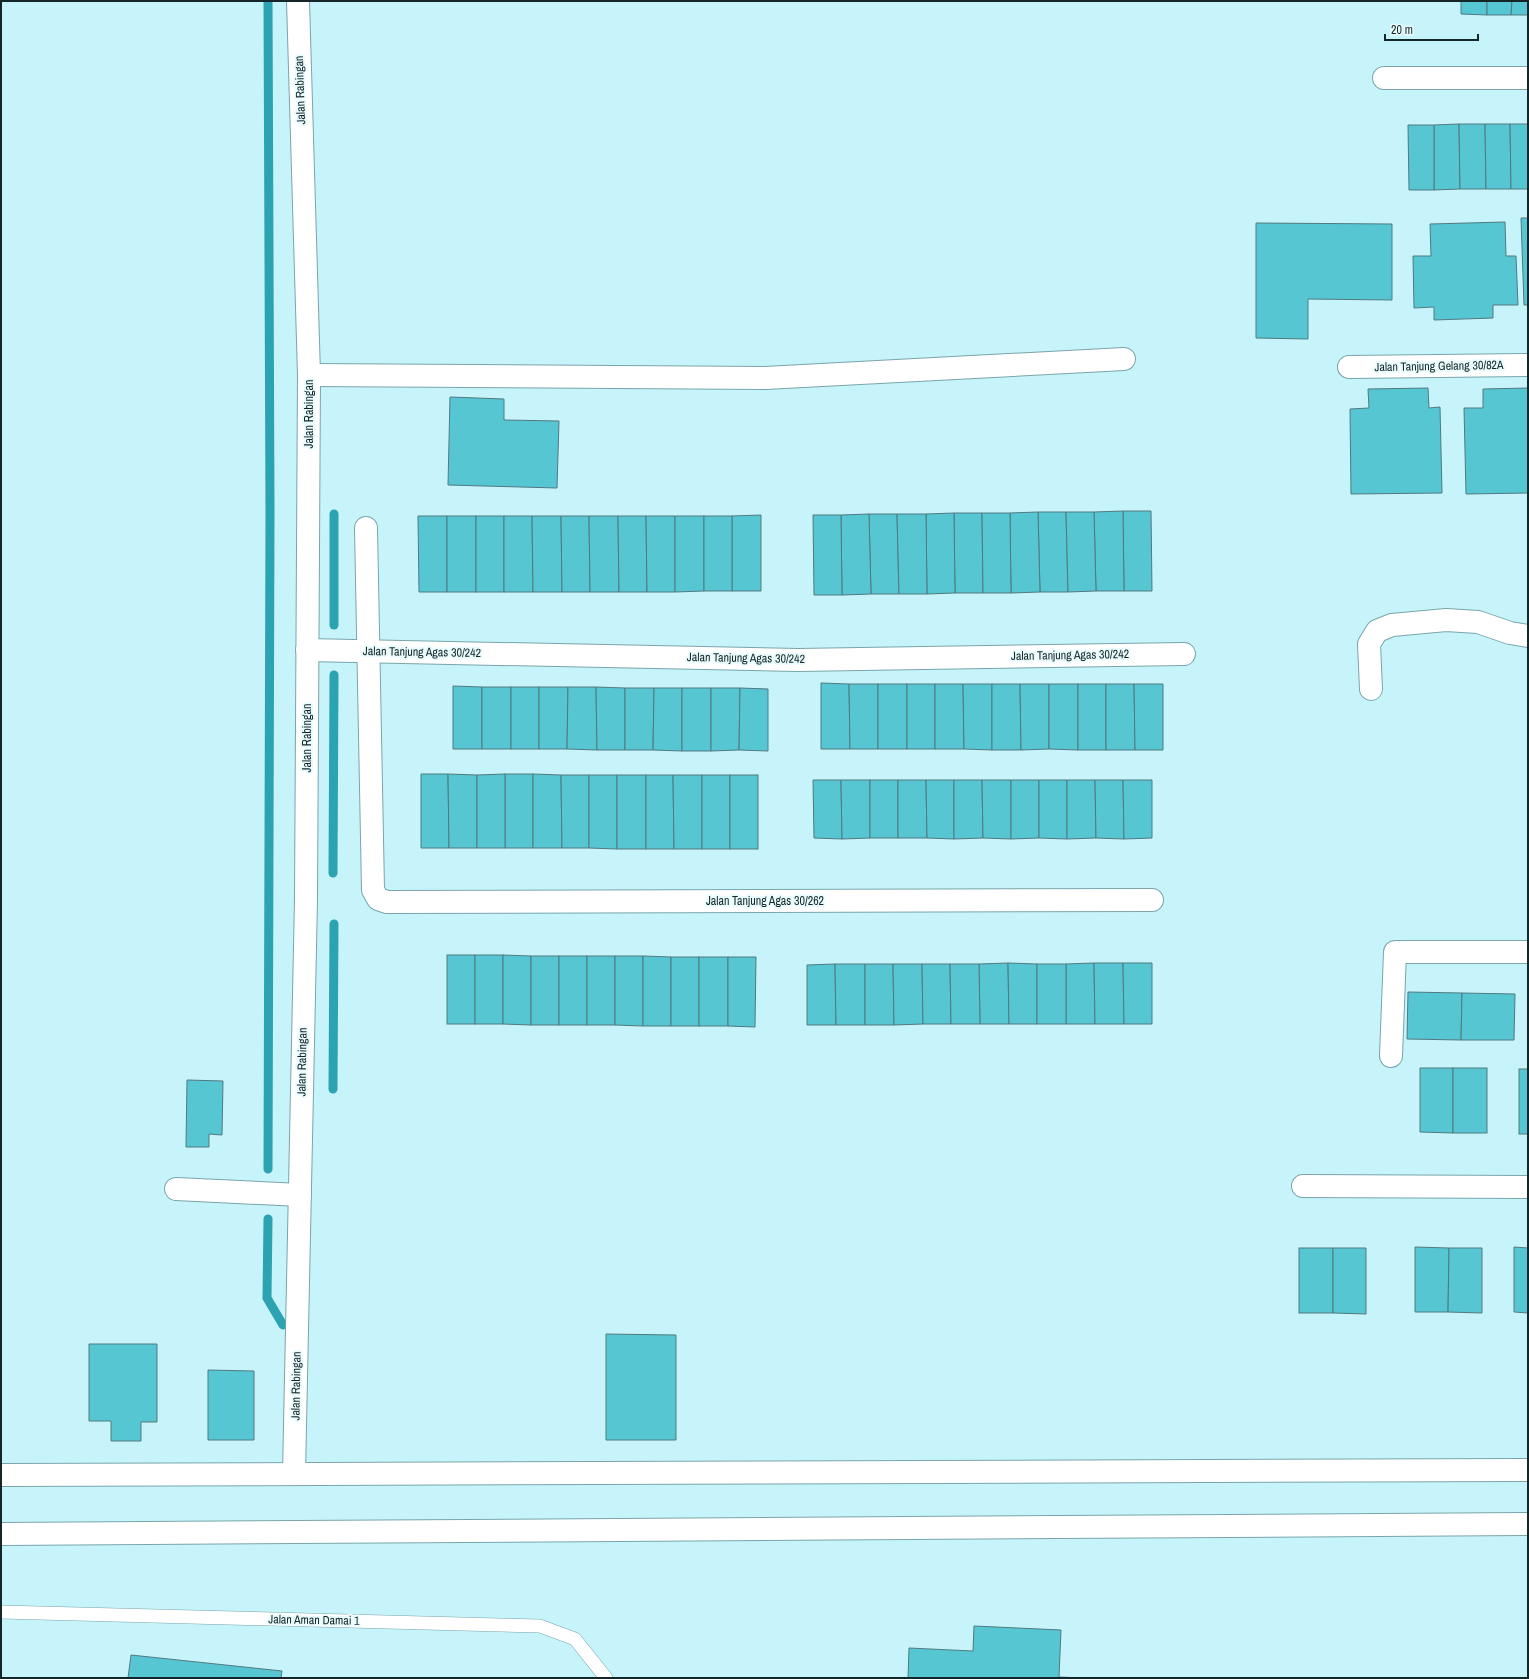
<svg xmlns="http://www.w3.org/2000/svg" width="1529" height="1679" viewBox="0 0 1529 1679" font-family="'Archivo Narrow',sans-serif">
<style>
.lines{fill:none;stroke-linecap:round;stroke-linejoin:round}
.stream{stroke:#2ca3b0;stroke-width:9}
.building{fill:#57c6d3;stroke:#507a80}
.service-casing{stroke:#79a5ab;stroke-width:14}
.minor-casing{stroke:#79a5ab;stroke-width:24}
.tertiary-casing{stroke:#79a5ab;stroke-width:24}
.service{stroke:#fff;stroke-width:13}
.minor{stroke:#fff;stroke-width:22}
.tertiary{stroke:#fff;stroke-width:22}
.labels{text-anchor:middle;stroke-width:4;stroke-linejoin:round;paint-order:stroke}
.street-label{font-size:12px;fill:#142628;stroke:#e9fbfd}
</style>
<rect width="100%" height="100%" fill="#c6f4fa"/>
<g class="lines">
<g class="stream">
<polyline points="268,1 270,513 268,1169"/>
<polyline points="334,625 334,514"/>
<polyline points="333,873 334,675"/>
<polyline points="333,1089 334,924"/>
<polyline points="268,1219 267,1298 283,1325"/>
</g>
</g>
<g class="building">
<polygon points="1461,1 1487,1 1487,15 1461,14"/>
<polygon points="1487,1 1512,1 1511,15 1487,15"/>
<polygon points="1512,1 1528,1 1528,15 1511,15"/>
<polygon points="1459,124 1460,189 1434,190 1434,125"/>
<polygon points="1459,124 1485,124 1486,189 1460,189"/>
<polygon points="1485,124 1510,124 1511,189 1486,189"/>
<polygon points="1510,124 1528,124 1528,189 1511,189"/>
<polygon points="1408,125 1434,125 1434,190 1409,190"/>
<polygon points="1521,218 1528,218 1528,305 1524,305"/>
<polygon points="1505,222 1506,256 1516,256 1518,305 1493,305 1493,318 1434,320 1434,307 1414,308 1413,256 1431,256 1430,224"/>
<polygon points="1256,223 1392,224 1392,300 1308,299 1308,339 1256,338"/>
<polygon points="1428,388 1429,408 1440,407 1442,493 1351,494 1350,409 1369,408 1368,389"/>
<polygon points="1528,388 1528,493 1466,494 1464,408 1483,408 1483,389"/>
<polygon points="450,397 504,399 504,420 559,421 557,488 448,485"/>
<polygon points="1123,511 1151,511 1152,591 1124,591"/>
<polygon points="1123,511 1124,591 1096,591 1094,512"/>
<polygon points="1038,512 1066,512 1068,592 1040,592"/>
<polygon points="1038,512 1040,592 1011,593 1010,513"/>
<polygon points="1066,512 1094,512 1096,591 1068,592"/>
<polygon points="954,513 982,513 983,593 955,593"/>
<polygon points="954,513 955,593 927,594 926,514"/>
<polygon points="982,513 1010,513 1011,593 983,593"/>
<polygon points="869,514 897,514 899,594 871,594"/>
<polygon points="869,514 871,594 842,595 841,515"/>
<polygon points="897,514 926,514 927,594 899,594"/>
<polygon points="761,515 761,591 732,591 732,516"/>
<polygon points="813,515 841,515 842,595 814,595"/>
<polygon points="418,516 447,516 447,592 419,592"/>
<rect x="447" y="516" width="29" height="76"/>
<rect x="476" y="516" width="28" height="76"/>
<polygon points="504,516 532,516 533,592 504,592"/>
<polygon points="532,516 561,516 562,592 533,592"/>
<polygon points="561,516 589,516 590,592 562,592"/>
<polygon points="589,516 618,516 619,592 590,592"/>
<polygon points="618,516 646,516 647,592 619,592"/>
<polygon points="646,516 675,516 675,592 647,592"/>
<polygon points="675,516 704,516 704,591 675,592"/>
<rect x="704" y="516" width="28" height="75"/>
<polygon points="821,683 849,684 850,749 821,749"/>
<polygon points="849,684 878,684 878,749 850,749"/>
<rect x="878" y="684" width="29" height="65"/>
<rect x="907" y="684" width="28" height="65"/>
<polygon points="935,684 963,684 964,749 935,749"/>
<polygon points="963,684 992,684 992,750 964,749"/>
<polygon points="992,684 1020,684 1021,750 992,750"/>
<polygon points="1020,684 1049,684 1049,749 1021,750"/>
<polygon points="1049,684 1078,684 1078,750 1049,749"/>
<rect x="1078" y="684" width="28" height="66"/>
<polygon points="1106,684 1134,684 1135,750 1106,750"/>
<polygon points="1134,684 1163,684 1163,750 1135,750"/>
<polygon points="453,686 482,687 482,749 453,749"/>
<rect x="482" y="687" width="29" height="62"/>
<rect x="511" y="687" width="28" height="62"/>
<polygon points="539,687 568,687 567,749 539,749"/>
<polygon points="568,687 596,687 597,750 567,749"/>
<polygon points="596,687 625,688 625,750 597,750"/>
<polygon points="625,688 654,688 653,750 625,750"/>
<polygon points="654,688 682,688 682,751 653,750"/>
<rect x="682" y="688" width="29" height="63"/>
<polygon points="711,688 740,688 739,750 711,751"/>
<polygon points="740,688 768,689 768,751 739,750"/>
<polygon points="421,774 448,774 449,848 421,848"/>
<polygon points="448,774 477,775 477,848 449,848"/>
<rect x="505" y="774" width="28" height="74"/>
<polygon points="505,774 505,848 477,848 477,775"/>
<polygon points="533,774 561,775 562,848 533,848"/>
<polygon points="561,775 589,775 589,848 562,848"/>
<polygon points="589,775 617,775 617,849 589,848"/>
<rect x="617" y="775" width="29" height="74"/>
<polygon points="646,775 673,775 674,849 646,849"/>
<polygon points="673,775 702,775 702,849 674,849"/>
<rect x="702" y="775" width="28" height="74"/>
<rect x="730" y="775" width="28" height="74"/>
<polygon points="813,780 841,780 842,839 814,838"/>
<polygon points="841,780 870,780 870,838 842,839"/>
<rect x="870" y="780" width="28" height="58"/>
<polygon points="898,780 926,780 927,838 898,838"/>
<polygon points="926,780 954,780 954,839 927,838"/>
<polygon points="954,780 982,780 983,838 954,839"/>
<polygon points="982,780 1011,780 1011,839 983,838"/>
<polygon points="1011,780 1039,780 1039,838 1011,839"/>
<polygon points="1039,780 1067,780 1067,839 1039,838"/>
<polygon points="1067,780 1095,780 1096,838 1067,839"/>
<polygon points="1095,780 1123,780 1124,839 1096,838"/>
<polygon points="1123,780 1152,780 1152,838 1124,839"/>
<rect x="447" y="955" width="28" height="69"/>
<rect x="475" y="955" width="28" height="69"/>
<polygon points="503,955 531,956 531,1025 503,1024"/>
<rect x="531" y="956" width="28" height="69"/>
<rect x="559" y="956" width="28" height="69"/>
<rect x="587" y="956" width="28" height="69"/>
<polygon points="615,956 643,956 643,1026 615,1025"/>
<polygon points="643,956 671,957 671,1026 643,1026"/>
<rect x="671" y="957" width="28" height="69"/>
<rect x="699" y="957" width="29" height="69"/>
<polygon points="728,957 756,957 755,1027 728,1026"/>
<polygon points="1008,963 1009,1024 980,1024 979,964"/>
<polygon points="1008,963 1037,964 1037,1024 1009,1024"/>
<polygon points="1094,963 1095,1024 1066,1024 1066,964"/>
<polygon points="1094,963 1123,963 1124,1024 1095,1024"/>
<polygon points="1123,963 1152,963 1152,1024 1124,1024"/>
<polygon points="835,964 836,1025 807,1025 807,965"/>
<polygon points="835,964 865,964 865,1025 836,1025"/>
<polygon points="865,964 893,964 894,1025 865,1025"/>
<polygon points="893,964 922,964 923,1024 894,1025"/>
<polygon points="922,964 950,964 951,1024 923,1024"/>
<polygon points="950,964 979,964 980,1024 951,1024"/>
<rect x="1037" y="964" width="29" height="60"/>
<polygon points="1408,992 1462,993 1461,1040 1407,1039"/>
<polygon points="1462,993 1515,994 1514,1040 1461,1040"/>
<polygon points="1420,1068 1453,1068 1453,1133 1420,1132"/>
<rect x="1453" y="1068" width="34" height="65"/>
<rect x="1519" y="1069" width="9" height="65"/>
<polygon points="187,1080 223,1081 222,1135 209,1134 209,1147 186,1147"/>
<polygon points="1415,1247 1449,1248 1448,1312 1415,1312"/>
<polygon points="1514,1247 1528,1248 1528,1313 1514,1312"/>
<rect x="1299" y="1248" width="34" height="65"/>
<polygon points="1333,1248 1366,1248 1366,1314 1333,1313"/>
<polygon points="1449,1248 1482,1248 1482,1313 1448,1312"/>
<polygon points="606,1334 676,1335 676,1440 606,1440"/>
<polygon points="89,1344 157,1344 157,1422 141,1422 141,1441 111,1441 111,1421 89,1421"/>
<polygon points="208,1370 254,1371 254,1440 208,1440"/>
<polygon points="974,1626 1061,1630 1059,1677 1083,1678 908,1678 909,1648 973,1651"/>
<polygon points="131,1655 282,1671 281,1678 128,1678"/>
</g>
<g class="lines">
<g class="service-casing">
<polyline id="service" points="1,1612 540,1626 575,1639 606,1678"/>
</g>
<g class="minor-casing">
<g id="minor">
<polyline points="1384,78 1528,78"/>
<polyline points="1349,367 1528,365"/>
<polyline points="309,375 765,378 1124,359"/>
<polyline points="366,528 373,890 378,899 387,902 1152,900"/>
<polyline points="307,650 798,660 1184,654"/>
<polyline points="1371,689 1369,644 1377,631 1392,625 1446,620 1478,622 1510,633 1528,636"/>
<polyline points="1391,1056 1395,952 1528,952"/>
<polyline points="1303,1186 1528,1187"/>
<polyline points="176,1189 300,1195"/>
<polyline points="294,1474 306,899 309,375 298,1"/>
</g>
</g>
<g class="tertiary-casing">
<g id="tertiary">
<polyline points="1,1475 1528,1470"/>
<polyline points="1,1534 1528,1524"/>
</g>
</g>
<use href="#service" class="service"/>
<use href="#minor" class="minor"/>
<use href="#tertiary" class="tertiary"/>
</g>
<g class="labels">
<g class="street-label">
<text transform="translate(300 90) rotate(-92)" y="4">Jalan Rabingan</text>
<text transform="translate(1439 366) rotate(-1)" y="4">Jalan Tanjung Gelang 30/82A</text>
<text transform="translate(309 414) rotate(-90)" y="4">Jalan Rabingan</text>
<text transform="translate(422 652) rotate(1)" y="4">Jalan Tanjung Agas 30/242</text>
<text transform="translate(1070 655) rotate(-1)" y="4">Jalan Tanjung Agas 30/242</text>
<text transform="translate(746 658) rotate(1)" y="4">Jalan Tanjung Agas 30/242</text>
<text transform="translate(307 738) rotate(-90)" y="4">Jalan Rabingan</text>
<text x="765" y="905">Jalan Tanjung Agas 30/262</text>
<text transform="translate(302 1062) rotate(-89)" y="4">Jalan Rabingan</text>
<text transform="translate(296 1386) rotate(-89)" y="4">Jalan Rabingan</text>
<text transform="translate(314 1620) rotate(1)" y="4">Jalan Aman Damai 1</text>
</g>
</g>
<rect width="1529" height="1679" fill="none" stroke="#142628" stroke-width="4"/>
<path d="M1385 34v6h93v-6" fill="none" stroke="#142628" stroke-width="2"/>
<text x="1391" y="34" font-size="12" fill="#142628" stroke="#e9fbfd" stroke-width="3" paint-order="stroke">20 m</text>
</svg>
